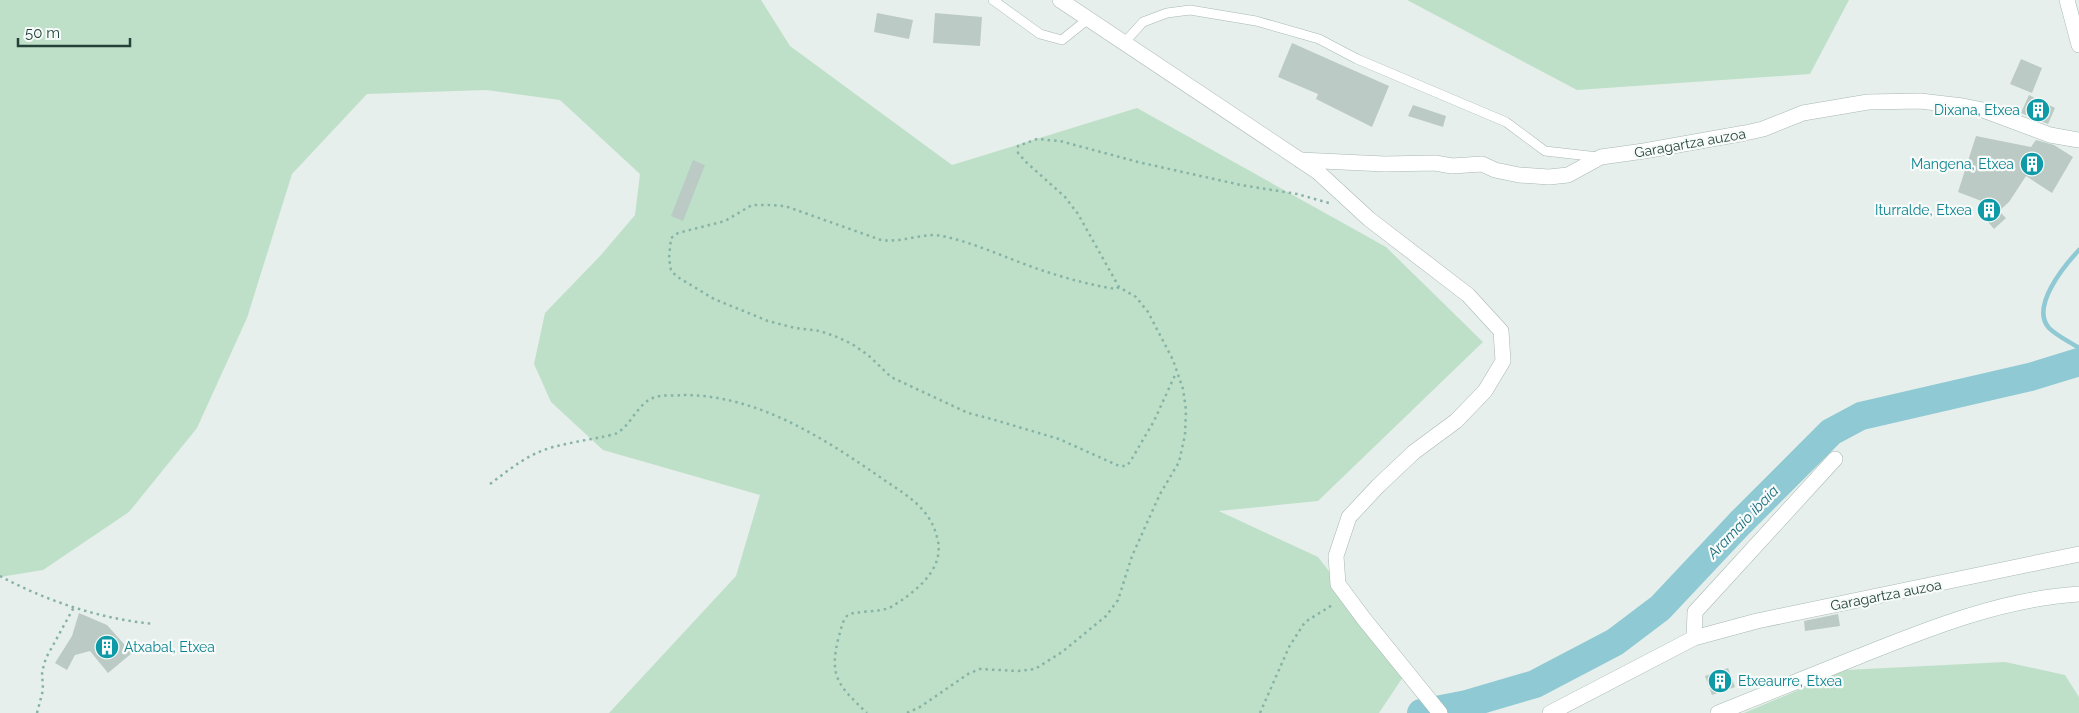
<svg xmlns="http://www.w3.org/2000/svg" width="2079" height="713" viewBox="0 0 2079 713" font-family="Raleway,sans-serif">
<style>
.green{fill:#bfe0c8}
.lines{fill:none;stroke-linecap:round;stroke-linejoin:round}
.stream{stroke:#8ec9d4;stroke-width:4.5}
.river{stroke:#8ec9d4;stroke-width:28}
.building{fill:#bbcac4}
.service-casing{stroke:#a8b8b2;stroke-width:10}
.minor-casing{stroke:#a8b8b2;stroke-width:16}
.secondary-casing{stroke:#a4bbb3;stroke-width:16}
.path{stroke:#86b3a5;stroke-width:2.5;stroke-dasharray:2.5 4;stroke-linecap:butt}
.service{stroke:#fff;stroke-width:9}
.minor{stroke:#fff;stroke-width:15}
.secondary{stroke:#fff;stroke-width:15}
.labels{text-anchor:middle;stroke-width:4.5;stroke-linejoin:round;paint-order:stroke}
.culture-label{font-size:14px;fill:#0d838f;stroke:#f7fbf9;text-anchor:end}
.street-label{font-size:14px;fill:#24423a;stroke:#f7fbf9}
.water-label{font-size:15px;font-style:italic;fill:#1c6f80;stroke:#f7fbf9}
</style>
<rect width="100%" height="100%" fill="#e6efeb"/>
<g class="green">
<polygon points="0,0 761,0 790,46 952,165 1137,108 1386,247 1483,342 1318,501 1219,511 1318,557 1407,671 1379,713 609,713 736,576 760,495 603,450 551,402 534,364 545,313 601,255 635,215 640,174 560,100 486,90 367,94 292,174 247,318 197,428 129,512 43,570 0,577"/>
<polygon points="1407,0 1849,0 1810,74 1577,90"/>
<polygon points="2005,662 2065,675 2079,697 2079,713 1744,713 1846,670"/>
</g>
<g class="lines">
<path class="stream" d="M2079,250C2064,266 2030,307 2049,328C2057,336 2070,342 2079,348"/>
<polyline class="river" points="1421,713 1467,704 1535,684 1615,642 1660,608 1740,523 1831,432 1861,416 2030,377 2079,362"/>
</g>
<g class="building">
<polygon points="877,13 913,20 909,39 874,32"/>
<polygon points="935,13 982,17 980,46 933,43"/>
<polygon points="1292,43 1389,86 1372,127 1316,99 1318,94 1278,77"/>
<polygon points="2021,59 2042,68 2032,93 2010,84"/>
<polygon points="2029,95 2055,108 2048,124 2021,113"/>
<polygon points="1413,105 1446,116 1443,127 1408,116"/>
<polygon points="1976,136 2031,147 2036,140 2054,145 2073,157 2052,193 2026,176 2009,202 1999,211 2006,218 1994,229 1977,209 1984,202 1958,192"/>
<polygon points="693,160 705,165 683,221 671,216"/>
<polygon points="79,613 107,625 132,653 108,673 90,651 75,655 67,670 55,663 72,636"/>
<polygon points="1838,614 1840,626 1805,631 1804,621"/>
<polygon points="1728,668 1735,687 1712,695 1705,676"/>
</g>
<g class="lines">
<g class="service-casing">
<g id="service">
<polyline points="993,0 1040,34 1062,40 1088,19"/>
<polyline points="1124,43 1143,22 1167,13 1190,10 1256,21 1319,39 1357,59 1506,122 1545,151 1598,157"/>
</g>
</g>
<g class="minor-casing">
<g id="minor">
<polyline points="1060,0 1318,172 1369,219 1468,295 1501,331 1503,361 1485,391 1456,421 1414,452 1378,486 1349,517 1336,556 1338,584 1364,619 1440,713"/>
<polyline points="2067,0 2079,45"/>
<polyline points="1300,160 1385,164 1435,163 1452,166 1482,164 1495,170 1519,175 1549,177 1568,175 1601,157 1644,151 1745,133 1763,129 1803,113 1868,102 1920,101 1963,106 1983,110 2050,135 2079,140"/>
<polyline points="1694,638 1695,612 1835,459"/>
<polyline points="1550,713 1694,638 1757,621 2079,554"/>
</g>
</g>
<g class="secondary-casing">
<path id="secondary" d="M1718,713C1765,694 1813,675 1860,656C1930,628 2002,599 2079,594"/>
</g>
<g class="path">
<path d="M1119,287L1116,289C1090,285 1065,278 1041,270C1008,259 976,243 942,236C925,232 902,243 881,240L785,206L768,205H752L725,221L678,233L671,238L669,258L671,270L676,276L714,299L768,321L795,328L820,331L837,337L852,344L868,355L891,377L968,413L988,418L1059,439L1119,466H1126L1130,462L1154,421L1176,373"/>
<path d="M490,484C510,469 528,454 553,447C569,443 586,440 602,437C606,436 613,435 617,433C634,423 638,399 660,396C667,395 676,396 683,395C755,395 819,435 877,475C902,493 929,505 937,537C945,565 923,585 902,600C898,602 894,606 889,608C879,612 854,611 848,615C842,620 841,630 839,636C828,677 839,686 867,713"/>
<path d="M0,576C46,601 101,619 154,624"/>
<polyline points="37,713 43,690 42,672 46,658 74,607"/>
<polyline points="907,713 920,707 968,674 980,669 1018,671 1035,669 1062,652 1106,616 1118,600 1132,556 1160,494 1179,462 1185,435 1186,410 1183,389 1173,360 1148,312 1136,297 1119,287 1078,214 1065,197 1026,162 1018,153 1018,146 1037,139 1060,141 1138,162 1241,185 1297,194 1329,203"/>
<polyline points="1260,713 1289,647 1305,622 1334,604"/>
</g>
<use href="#service" class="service"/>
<use href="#minor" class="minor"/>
<use href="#secondary" class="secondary"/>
</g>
<defs>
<g id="building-disc" transform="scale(1.25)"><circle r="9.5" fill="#0f9aa8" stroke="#f7fbf9"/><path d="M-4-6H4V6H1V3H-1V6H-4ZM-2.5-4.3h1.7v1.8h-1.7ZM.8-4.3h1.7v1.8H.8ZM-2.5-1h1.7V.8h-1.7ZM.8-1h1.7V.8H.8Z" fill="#fff"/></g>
</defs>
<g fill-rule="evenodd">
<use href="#building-disc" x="2038" y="110"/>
<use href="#building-disc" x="2032" y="164"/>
<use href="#building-disc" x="1989" y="210"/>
<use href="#building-disc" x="107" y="647"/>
<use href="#building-disc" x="1720" y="681"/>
</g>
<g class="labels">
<g class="culture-label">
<text x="2020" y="115">Dixana, Etxea</text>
<text x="2014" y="169">Mangena, Etxea</text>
<text x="1972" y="215">Iturralde, Etxea</text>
<text x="124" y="652" text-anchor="start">Atxabal, Etxea</text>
<text x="1738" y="686" text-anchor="start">Etxeaurre, Etxea</text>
</g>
<g class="street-label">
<text transform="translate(1690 143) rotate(-10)" y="5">Garagartza auzoa</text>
<text transform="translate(1886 595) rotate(-11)" y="5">Garagartza auzoa</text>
</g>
<g class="water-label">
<text transform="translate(1743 522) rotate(-46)" y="5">Aramaio ibaia</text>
</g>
</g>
<path d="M18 38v8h112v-8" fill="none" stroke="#24423a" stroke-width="2.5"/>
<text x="25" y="38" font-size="15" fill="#24423a" stroke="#f7fbf9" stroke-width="4" paint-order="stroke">50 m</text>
</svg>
